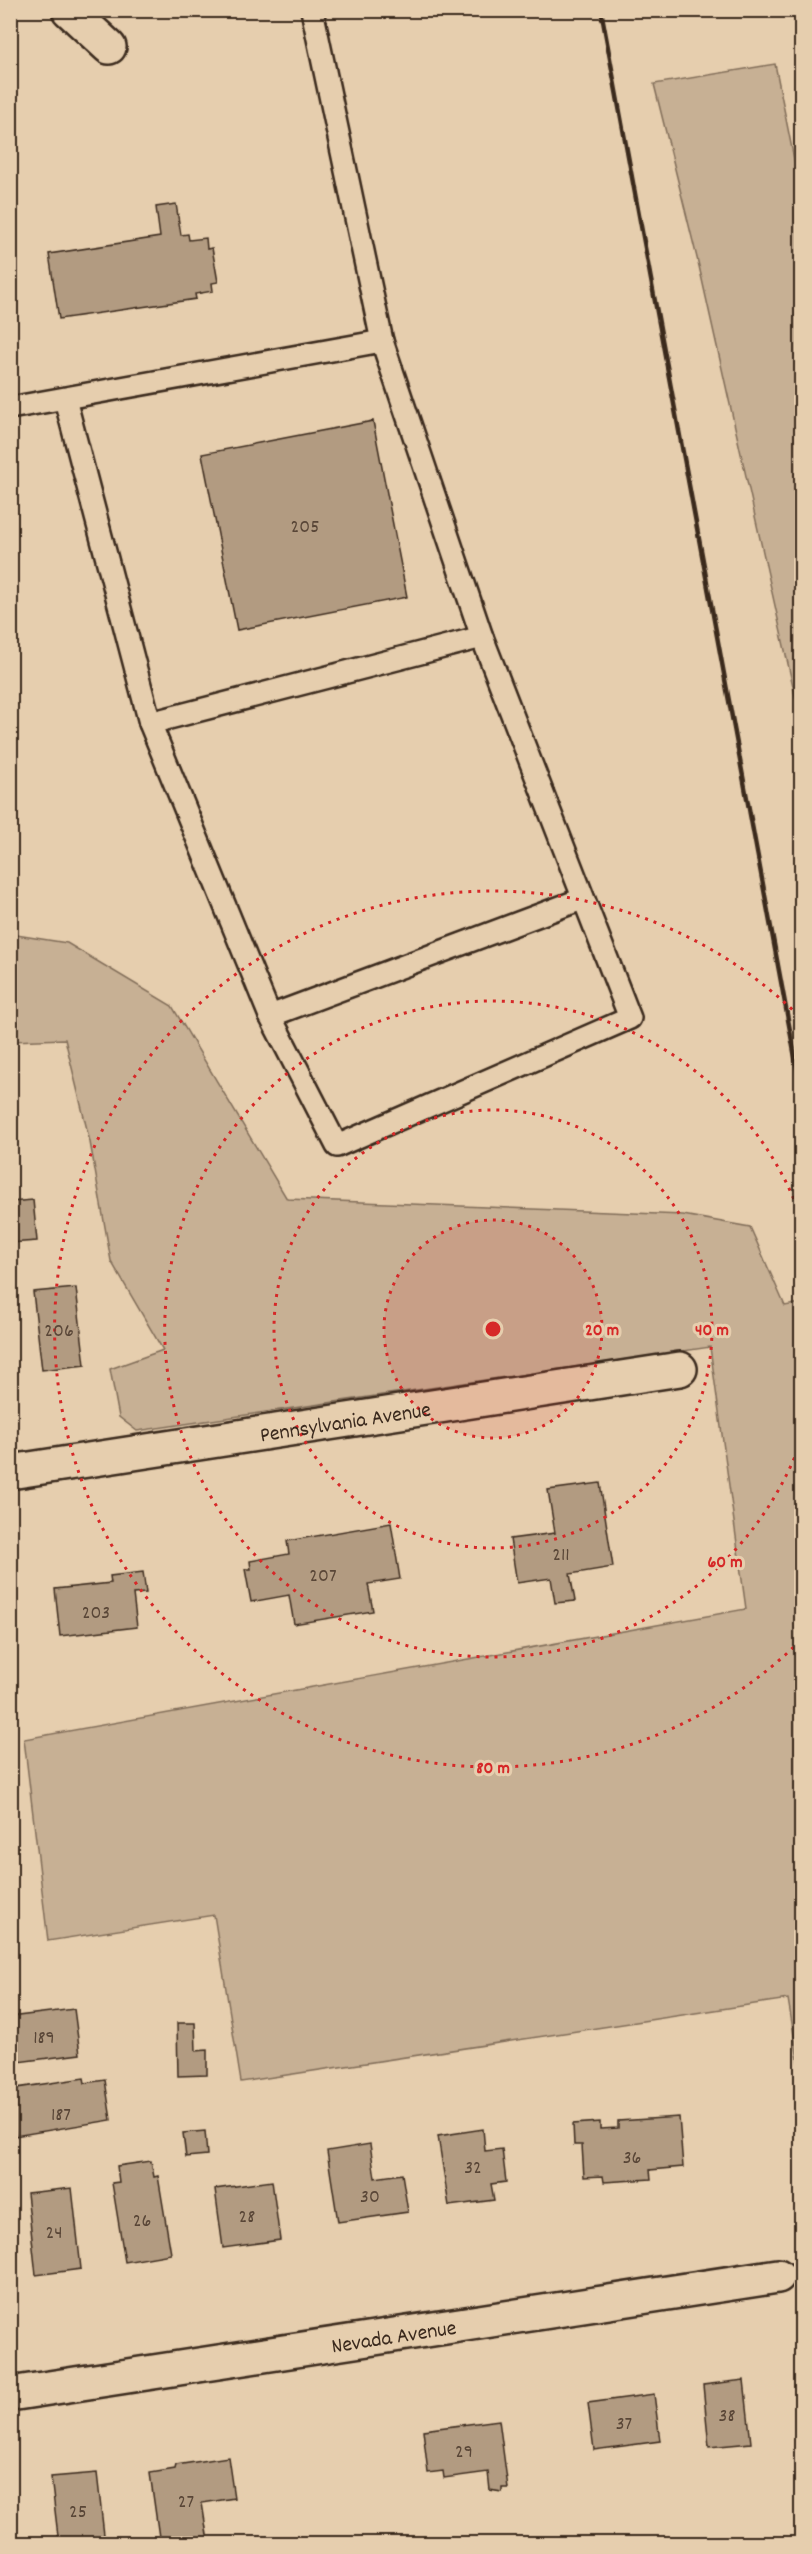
<svg xmlns="http://www.w3.org/2000/svg" width="812" height="2554" viewBox="0 0 812 2554" font-family="Dekko,sans-serif">
<style>
.green{fill:#c7b094;stroke:#816d59;stroke-width:1.5}
.building{fill:#b29b81;stroke:#3b2a1e;stroke-width:1.5}
.lines{fill:none;stroke-linecap:round;stroke-linejoin:round}
.service-casing{stroke:#3b2a1e;stroke-width:26}
.minor-casing{stroke:#3b2a1e;stroke-width:38}
.service{stroke:#e6ceae;stroke-width:21}
.minor{stroke:#e6ceae;stroke-width:33}
.rail{stroke:#3b2a1e;stroke-width:4.5}
.ring{fill:none;stroke:#d62828;stroke-width:3;stroke-dasharray:3 6}
.labels{text-anchor:middle;stroke-width:6;stroke-linejoin:round;paint-order:stroke}
.number-label{font-size:20px;fill:#594637}
.street-label{font-size:22px;fill:#3b2a1e;stroke:#e6ceae}
.centre{fill:#d62828;stroke:#e6ceae;stroke-width:3}
.ring-label{font-size:18px;text-anchor:middle;font-weight:bold;fill:#d62828;stroke:#e6ceae;stroke-width:6;stroke-linejoin:round;paint-order:stroke}
</style>
<rect width="100%" height="100%" fill="#e6ceae"/>
<filter id="ink" filterUnits="userSpaceOnUse"><feTurbulence type="fractalNoise" baseFrequency=".0167" numOctaves="2"/><feDisplacementMap in="SourceGraphic" scale="12" xChannelSelector="R" yChannelSelector="G"/><feConvolveMatrix kernelMatrix="1 2 1 2 8 2 1 2 1" color-interpolation-filters="sRGB"/></filter>
<g filter="url(#ink)">
<g class="green">
<polygon points="775,64 802,199 801,722 699,266 654,84"/>
<polygon points="10,934 67,943 172,1006 287,1199 683,1215 750,1227 785,1306 801,1303 801,2078 788,1999 241,2082 214,1915 48,1941 24,1739 746,1609 710,1347 137,1431 119,1417 110,1369 163,1350 111,1261 90,1142 65,1039 11,1041"/>
</g>
<g class="building">
<polygon points="176,204 181,235 188,234 189,240 206,238 207,249 212,248 218,282 212,283 213,291 195,294 196,299 59,319 49,254 160,237 156,207"/>
<polygon points="373,421 407,597 237,630 202,454"/>
<polygon points="33,1200 37,1241 10,1243 10,1202"/>
<polygon points="76,1288 85,1365 42,1370 33,1292"/>
<polygon points="600,1483 613,1567 570,1574 575,1601 555,1603 551,1578 517,1583 510,1539 555,1533 548,1490"/>
<polygon points="391,1523 400,1579 368,1584 373,1611 294,1624 289,1595 251,1602 245,1569 251,1569 250,1561 289,1554 287,1541"/>
<polygon points="143,1572 146,1593 133,1594 137,1627 60,1636 55,1589 111,1583 110,1576"/>
<polygon points="74,2009 80,2054 10,2063 10,2017"/>
<polygon points="177,2023 195,2023 196,2051 207,2050 207,2075 178,2076"/>
<polygon points="84,2078 85,2083 105,2080 111,2120 15,2136 10,2089"/>
<polygon points="679,2117 683,2167 650,2170 651,2179 604,2182 603,2176 584,2177 582,2145 574,2145 573,2124 600,2122 600,2129 618,2128 618,2121"/>
<polygon points="483,2129 485,2151 502,2149 506,2182 491,2184 494,2200 449,2206 438,2136"/>
<polygon points="205,2131 207,2155 186,2157 183,2133"/>
<polygon points="370,2144 375,2178 402,2174 408,2212 338,2222 327,2151"/>
<polygon points="151,2161 154,2177 158,2176 171,2254 125,2262 112,2183 119,2182 117,2166"/>
<polygon points="272,2181 280,2240 223,2248 215,2189"/>
<polygon points="72,2188 81,2269 36,2275 27,2193"/>
<polygon points="744,2380 751,2443 709,2447 703,2385"/>
<polygon points="654,2394 660,2441 594,2450 588,2403"/>
<polygon points="499,2420 508,2488 502,2488 502,2492 490,2490 488,2472 444,2478 443,2471 428,2473 423,2430"/>
<polygon points="228,2457 234,2498 202,2503 208,2541 160,2544 150,2473 175,2469 176,2465"/>
<polygon points="97,2473 105,2544 59,2544 51,2477"/>
</g>
<g class="lines">
<g class="service-casing">
<g id="service">
<polyline points="65,399 150,723 270,1016 337,1146 630,1018 482,637 382,341 312,10"/>
<polyline points="10,408 382,341"/>
<polyline points="150,723 482,637"/>
<polyline points="270,1016 582,899"/>
</g>
</g>
<g class="minor-casing">
<g id="minor">
<polyline points="69,10 109,47"/>
<path id="s1" d="M10,1472L680,1369"/>
<path id="s2" d="M10,2394L778,2276"/>
</g>
</g>
<use href="#service" class="service"/>
<use href="#minor" class="minor"/>
<polyline class="rail" points="601,10 802,1095"/>
</g>
</g>
<circle cx="493" cy="1329" r="109" fill="#d62828" fill-opacity=".12"/>
<g class="ring">
<circle cx="493" cy="1329" r="109"/>
<circle cx="493" cy="1329" r="219"/>
<path d="M801 1441A328 328 0 1 1 801 1217"/>
<path d="M800 1641A438 438 0 1 1 800 1017"/>
</g>
<g class="labels">
<g class="number-label">
<text x="305" y="532">205</text>
<text x="59" y="1336">206</text>
<text x="561" y="1560">211</text>
<text x="323" y="1581">207</text>
<text x="96" y="1618">203</text>
<text x="44" y="2043">189</text>
<text x="61" y="2120">187</text>
<text x="632" y="2163">36</text>
<text x="473" y="2173">32</text>
<text x="370" y="2202">30</text>
<text x="247" y="2222">28</text>
<text x="142" y="2226">26</text>
<text x="54" y="2238">24</text>
<text x="727" y="2421">38</text>
<text x="624" y="2429">37</text>
<text x="464" y="2457">29</text>
<text x="186" y="2507">27</text>
<text x="78" y="2517">25</text>
</g>
<g class="street-label">
<text dy="8" stroke="none"><textPath href="#s1" startOffset="339">Pennsylvania Avenue</textPath></text>
<text dy="8" stroke="none"><textPath href="#s2" startOffset="388">Nevada Avenue</textPath></text>
</g>
</g>
<circle cx="493" cy="1329" r="9" class="centre"/>
<g class="ring-label">
<text x="602" y="1335">20 m</text>
<text x="712" y="1335">40 m</text>
<text x="725" y="1567">60 m</text>
<text x="493" y="1773">80 m</text>
</g>
<rect width="812" height="2554" fill="none" stroke="#e6ceae" stroke-width="36"/>
<rect x="18" y="18" width="776" height="2518" fill="none" stroke="#3b2a1e" stroke-width="2" filter="url(#ink)"/>
</svg>
